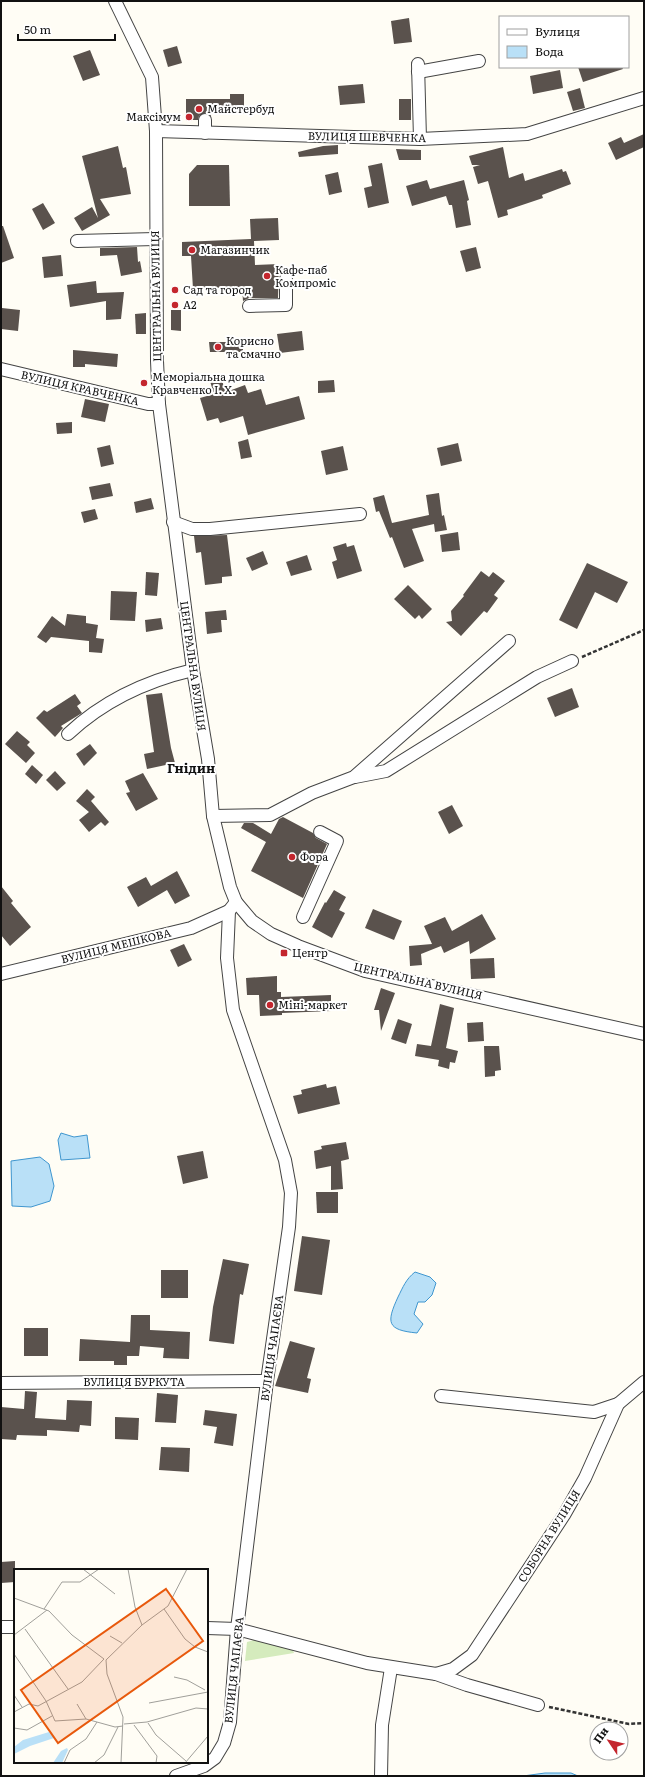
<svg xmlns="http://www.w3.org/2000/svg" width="645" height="1777" viewBox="0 0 645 1777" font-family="Literata,serif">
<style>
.green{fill:#d5ebbd}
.water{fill:#b9e0f7;stroke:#3f96cf}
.building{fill:#5a524d}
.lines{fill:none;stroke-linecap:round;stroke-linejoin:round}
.minor-casing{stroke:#444;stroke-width:14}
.path{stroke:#333;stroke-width:2.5;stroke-dasharray:4 2;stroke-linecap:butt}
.minor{stroke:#fff;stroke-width:12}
.poi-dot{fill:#c4262e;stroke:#fff;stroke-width:1.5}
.labels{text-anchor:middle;stroke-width:4;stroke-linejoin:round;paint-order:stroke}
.poi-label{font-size:11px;fill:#111;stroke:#fff;text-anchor:start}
.street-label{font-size:11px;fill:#111;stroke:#fff}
.quarter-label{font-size:13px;font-weight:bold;fill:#111;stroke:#fff}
.inset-road{fill:none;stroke:#a09f9a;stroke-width:1}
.view{fill:#e8590c;fill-opacity:0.15;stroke:#e8590c;stroke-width:2}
.inset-edge{fill:none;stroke:#111;stroke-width:2}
</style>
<rect width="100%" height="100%" fill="#fffdf5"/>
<polygon class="green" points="254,1640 292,1648 294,1653 245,1661 247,1642"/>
<g class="water">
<polygon points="61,1133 74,1137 87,1135 90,1158 61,1160 58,1140"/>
<polygon points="40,1157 49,1164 54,1186 50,1201 31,1207 12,1206 11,1161"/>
<path d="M415,1272L430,1277L436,1283L432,1295L425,1302H418L414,1314L423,1324L417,1333C387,1330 386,1323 398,1297C403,1287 406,1279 415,1272Z"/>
<polygon points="545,1773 571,1773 578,1776 523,1776"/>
</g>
<g class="building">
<polygon points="409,18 412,42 394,44 391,21"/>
<polygon points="177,46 182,63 168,67 163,50"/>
<polygon points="90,50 100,75 83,81 73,56"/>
<polygon points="578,67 622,67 623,69 583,82"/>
<polygon points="560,70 563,88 533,94 530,76"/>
<polygon points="363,84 365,103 340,105 338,86"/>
<polygon points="580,88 585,108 573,111 567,92"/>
<polygon points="230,94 244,94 244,114 211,112 211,116 205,113 199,116 198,120 186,120 186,99 230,99"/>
<rect x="399" y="99" width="12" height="21"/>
<polygon points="644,134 644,147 616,160 608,143 621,137 624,143"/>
<polygon points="338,145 338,154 299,157 298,152 323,146"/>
<polygon points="118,146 123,168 126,167 131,194 100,199 110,215 82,231 74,218 92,207 98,218 82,156"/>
<polygon points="503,147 509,178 523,173 525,181 562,169 563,172 566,171 571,184 542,195 543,198 507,210 508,215 498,218 488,181 478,184 473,167 480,165 472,165 469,156"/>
<polygon points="396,149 421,150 421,160 399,160"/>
<polygon points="382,163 389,203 368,208 364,188 372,186 368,166"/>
<polygon points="197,165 229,165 230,206 189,206 189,174"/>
<polygon points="338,172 342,192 329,195 325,175"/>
<polygon points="427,180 430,189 464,180 469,200 467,201 471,225 456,228 452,205 449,205 446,196 412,206 406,186"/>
<polygon points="43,203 55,223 43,230 32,209"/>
<polygon points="278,218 279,240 254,241 255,265 279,264 278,298 249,298 243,301 242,287 193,289 191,256 182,256 182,242 251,239 250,219"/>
<polygon points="1,226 3,226 14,258 1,263"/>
<polygon points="137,247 138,262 140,261 142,272 121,276 117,255 100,256 100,248"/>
<polygon points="476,247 481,268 466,272 460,251"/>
<polygon points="61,255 63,276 44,278 42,257"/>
<polygon points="96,281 97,293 124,292 121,319 106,320 106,301 70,307 67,285"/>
<polygon points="2,308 20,310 18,331 1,329"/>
<polygon points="171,310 181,310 181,331 171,330"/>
<polygon points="146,313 146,334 136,334 135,314"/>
<polygon points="302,331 304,350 280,353 277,334"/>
<polygon points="209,342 243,342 243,352 210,352"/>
<polygon points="73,350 118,354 117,367 85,364 85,367 73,367"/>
<polygon points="220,375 226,392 245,385 248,393 261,389 266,405 299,396 305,419 248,435 243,416 220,423 218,418 207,421 200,398 214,394 209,378"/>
<polygon points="334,380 335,392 318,393 318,381"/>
<polygon points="85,399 109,404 105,422 81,417"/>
<polygon points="72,422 72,433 57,434 56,423"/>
<polygon points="248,439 252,457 241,459 238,442"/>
<polygon points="458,443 462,461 441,466 437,448"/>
<polygon points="110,445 114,464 101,467 97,448"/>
<polygon points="343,446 348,470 326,475 321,451"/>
<polygon points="110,483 113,496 92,500 89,487"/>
<polygon points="439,493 442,516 444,515 447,530 435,532 434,524 412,529 424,561 404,568 392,537 390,538 379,511 376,512 373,498 384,495 392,523 429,515 426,495"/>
<polygon points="151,498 154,509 136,513 134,502"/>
<polygon points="95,509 98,519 84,523 81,512"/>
<polygon points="458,532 460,550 442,552 440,535"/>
<polygon points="227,535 232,576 222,577 222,583 205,585 201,552 196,553 194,536"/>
<polygon points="346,543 347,547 354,545 362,571 337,579 332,562 337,560 333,547"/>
<polygon points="263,551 268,564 252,571 246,558"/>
<polygon points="307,555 312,570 291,576 286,562"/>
<polygon points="587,563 628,582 617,603 595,592 577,629 559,620"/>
<polygon points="481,571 489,577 493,572 505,581 494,595 498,598 487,613 484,611 461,636 446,622 452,621 451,611 464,596 463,595"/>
<polygon points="146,572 159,573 157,596 145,595"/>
<polygon points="408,585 432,609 422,619 419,615 415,619 394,599"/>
<polygon points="111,591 137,592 135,621 110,620"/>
<polygon points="226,610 227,620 221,620 222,632 207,634 205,612"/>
<polygon points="67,614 86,616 86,623 98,625 96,638 104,639 102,653 89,652 89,641 51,637 46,643 37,637 52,616 65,626"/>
<polygon points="161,618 163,629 146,632 145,620"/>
<polygon points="572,688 579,707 555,717 547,698"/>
<polygon points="162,693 171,748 175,763 147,769 144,754 154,752 146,695"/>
<polygon points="75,694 81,703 77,706 82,713 61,726 63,728 55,737 36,718 44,710 47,712"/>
<polygon points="17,731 30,742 27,745 35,753 26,763 5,744"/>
<polygon points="90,744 97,753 84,766 76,754"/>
<polygon points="32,765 43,775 36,784 25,774"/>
<polygon points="55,771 66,783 57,791 46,780"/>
<polygon points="143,773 158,799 136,811 126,793 130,792 125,781"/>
<polygon points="87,789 95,797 91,801 109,822 105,826 101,822 89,832 79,820 89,812 76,801"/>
<polygon points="452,805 463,826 449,834 438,812"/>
<polygon points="283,817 313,833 316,838 327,844 303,898 251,871 266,842 241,828 244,823 253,823 271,834 279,819"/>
<polygon points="177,871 190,896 175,904 167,890 138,907 127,887 146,877 151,886"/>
<polygon points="1,886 13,901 11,903 31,927 10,946 1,935"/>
<polygon points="334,890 346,897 339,910 345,913 332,938 312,927 325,902 326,903"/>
<polygon points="373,909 402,921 394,940 365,928"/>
<polygon points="482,914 496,939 470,954 469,941 444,953 441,946 421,954 422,965 410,966 409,946 432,944 424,926 445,917 452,931"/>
<polygon points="184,944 192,960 178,967 170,950"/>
<polygon points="494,958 495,978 471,979 470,959"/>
<polygon points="277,976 277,992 281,992 281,997 331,995 331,1011 282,1013 282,1015 260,1016 259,995 247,995 246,978"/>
<polygon points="381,988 395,993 381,1031 379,1010 374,1010"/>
<polygon points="440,1004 454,1008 446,1048 458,1051 455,1063 450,1062 449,1069 438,1066 439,1060 415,1056 417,1044 431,1046"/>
<polygon points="398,1019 412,1024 406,1044 391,1039"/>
<polygon points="483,1022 484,1041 468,1042 467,1023"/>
<polygon points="484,1046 499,1046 501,1070 495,1071 495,1076 485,1077"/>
<polygon points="326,1084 327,1088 336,1086 340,1104 298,1114 293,1096 302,1094 301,1090"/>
<polygon points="346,1142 349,1159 341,1161 343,1189 331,1190 331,1166 316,1169 314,1151 322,1149 321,1146"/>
<polygon points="203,1151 208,1178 183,1184 177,1156"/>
<polygon points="316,1192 338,1192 338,1213 317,1213"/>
<polygon points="302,1236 330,1240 322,1295 294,1291"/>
<polygon points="223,1259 249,1264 243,1295 240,1294 234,1344 209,1341 213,1307"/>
<rect x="161" y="1270" width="27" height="28"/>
<polygon points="131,1315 150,1315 150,1330 190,1332 189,1359 163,1358 164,1348 140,1346 139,1356 127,1356 127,1365 114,1365 114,1361 79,1361 80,1339 130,1342"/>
<rect x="24" y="1328" width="24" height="28"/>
<polygon points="290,1341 315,1348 307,1378 311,1379 308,1393 275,1386"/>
<polygon points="25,1391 37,1392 35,1418 66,1420 67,1400 92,1401 91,1426 80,1425 79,1432 47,1430 47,1436 17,1435 16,1440 1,1439 1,1407 24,1409"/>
<polygon points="157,1393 178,1395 176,1423 155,1422"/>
<polygon points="205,1410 237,1414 233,1446 214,1443 217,1427 203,1425"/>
<polygon points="115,1417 139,1418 138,1440 115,1439"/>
<polygon points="161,1447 190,1448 189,1472 159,1470"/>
<polygon points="15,1561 15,1582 1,1583 1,1562"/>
</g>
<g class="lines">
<g class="minor-casing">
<g id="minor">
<polyline points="115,1 152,77 156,131 157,361 159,404 193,670 208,759 213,816 230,887 236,902 252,921 271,934 298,946 365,971 644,1034"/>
<polyline points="418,64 420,139"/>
<polyline points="418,72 479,61"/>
<polyline points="156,131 420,139 527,134 644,98"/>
<polyline points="205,133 205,120"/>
<polyline points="77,241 155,239"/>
<polyline points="249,306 286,305 286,279"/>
<polyline points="1,369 148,404 159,404"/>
<polyline points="173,522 192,529 210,529 360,514"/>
<path d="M68,734C103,701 146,681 193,670"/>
<polyline points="355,777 386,771 537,677 572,661"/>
<polyline points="213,816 270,815 312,793 354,777 509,641"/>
<polyline points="303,917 337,841 320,832"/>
<polyline points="1,974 191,928 229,911"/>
<polyline points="1,1383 267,1381"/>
<polyline points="441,1396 594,1412 618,1404"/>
<polyline points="1,1627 15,1627"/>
<polyline points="207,1628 237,1629 367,1663 436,1674 453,1669 472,1655 564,1515 585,1478 618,1404 644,1382"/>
<polyline points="436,1674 467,1685 538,1705"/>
<polyline points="176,1776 204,1766 215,1758 224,1743 230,1722 237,1629 267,1381 289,1227 291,1193 285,1160 233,1010 227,958 229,911 236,902"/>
<polyline points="381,1776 382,1725 391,1668"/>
</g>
</g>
<g class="path">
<polyline points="582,657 644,630"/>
<polyline points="549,1707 629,1724 644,1723"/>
</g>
<use href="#minor" class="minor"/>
</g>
<g class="poi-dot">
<circle cx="199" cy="109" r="4"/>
<circle cx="189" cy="117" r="4"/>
<circle cx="192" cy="250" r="4"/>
<circle cx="267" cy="276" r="4"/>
<circle cx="175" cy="290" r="4"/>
<circle cx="175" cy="305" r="4"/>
<circle cx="218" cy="347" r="4"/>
<circle cx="144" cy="383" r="4"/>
<circle cx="292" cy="857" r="4"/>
<rect x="280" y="949" width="8" height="8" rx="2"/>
<circle cx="270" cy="1005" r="4"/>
</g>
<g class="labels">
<g class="poi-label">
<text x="207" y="113">Майстербуд</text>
<text x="181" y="121" text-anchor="end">Максімум</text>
<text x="200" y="254">Магазинчик</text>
<text x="275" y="274">Кафе-паб<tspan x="275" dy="13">Компроміс</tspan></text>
<text x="183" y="294">Сад та город</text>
<text x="183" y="309">А2</text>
<text x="226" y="345">Корисно<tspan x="226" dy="13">та смачно</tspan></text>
<text x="152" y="381">Меморіальна дошка<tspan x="152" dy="13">Кравченко І. Х.</tspan></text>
<text x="300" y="861">Фора</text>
<text x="292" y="957">Центр</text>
<text x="278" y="1009">Міні-маркет</text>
</g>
<g class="street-label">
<text transform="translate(367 137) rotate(1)" y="4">ВУЛИЦЯ ШЕВЧЕНКА</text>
<text transform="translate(156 296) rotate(-91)" y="4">ЦЕНТРАЛЬНА ВУЛИЦЯ</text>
<text transform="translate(80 388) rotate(13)" y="4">ВУЛИЦЯ КРАВЧЕНКА</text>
<text transform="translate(193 666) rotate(82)" y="4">ЦЕНТРАЛЬНА ВУЛИЦЯ</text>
<text transform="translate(116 946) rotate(-14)" y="4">ВУЛИЦЯ МЕШКОВА</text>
<text transform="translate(418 981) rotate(13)" y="4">ЦЕНТРАЛЬНА ВУЛИЦЯ</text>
<text transform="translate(272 1348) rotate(-82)" y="4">ВУЛИЦЯ ЧАПАЄВА</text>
<text x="134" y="1386">ВУЛИЦЯ БУРКУТА</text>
<text transform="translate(549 1536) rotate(-58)" y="4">СОБОРНА ВУЛИЦЯ</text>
<text transform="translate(234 1670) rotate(-84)" y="4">ВУЛИЦЯ ЧАПАЄВА</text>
</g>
<g class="quarter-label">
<text x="191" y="773">Гнідин</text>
</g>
</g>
<g transform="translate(14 1569)">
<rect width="194" height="194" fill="#fffdf5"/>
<path d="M35,163L40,169L16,177L0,185V178L9,171ZM53,179L54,181L48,194H39L47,182Z" fill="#b9e0f7"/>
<path class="inset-road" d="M69,0L101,25M114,0L121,38L128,56M0,29L35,42L58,66L90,90M30,40L48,13H66L85,0M150,40L171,70L181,78L194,83M11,60L54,120M0,66L33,41M96,67L108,74M0,85L32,132L41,152L72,150L101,158L109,157M160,108L173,111L191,121M0,126L8,138M135,134L194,123M63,135L72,150M0,143L15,135L24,137L68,113L90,90M134,154L142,166L172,192M110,155L133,153L182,139L194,140M120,156L143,187L142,194M0,159L13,161L38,147M50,194L56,181L72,170L83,153M80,194L90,186L104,158M107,194L109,148L93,105L92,91L128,56L154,37L173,0M171,194L194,167"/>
<path class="view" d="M152,20L189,72L44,174L7,121Z"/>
<rect width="194" height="194" class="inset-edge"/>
</g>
<rect width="645" height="1777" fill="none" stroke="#111111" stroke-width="4"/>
<rect x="499" y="16" width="130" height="52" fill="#ffffff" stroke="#a0a0a0"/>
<rect x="507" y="29" width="20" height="6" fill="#ffffff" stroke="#a0a0a0"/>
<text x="535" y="36" font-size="12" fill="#111111">Вулиця</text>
<rect x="507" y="46" width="20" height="12" fill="#b9e0f7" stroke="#a0a0a0"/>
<text x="535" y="56" font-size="12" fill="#111111">Вода</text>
<g transform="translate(609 1741) rotate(305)"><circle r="19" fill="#ffffff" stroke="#a0a0a0"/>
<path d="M0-3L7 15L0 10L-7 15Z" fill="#c4262e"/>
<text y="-6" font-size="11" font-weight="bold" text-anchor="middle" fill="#111111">Пн</text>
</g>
<path d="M18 34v6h97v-6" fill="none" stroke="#111111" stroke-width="2"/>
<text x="24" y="34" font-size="12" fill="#111111" stroke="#ffffff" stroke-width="3" paint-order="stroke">50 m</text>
</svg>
